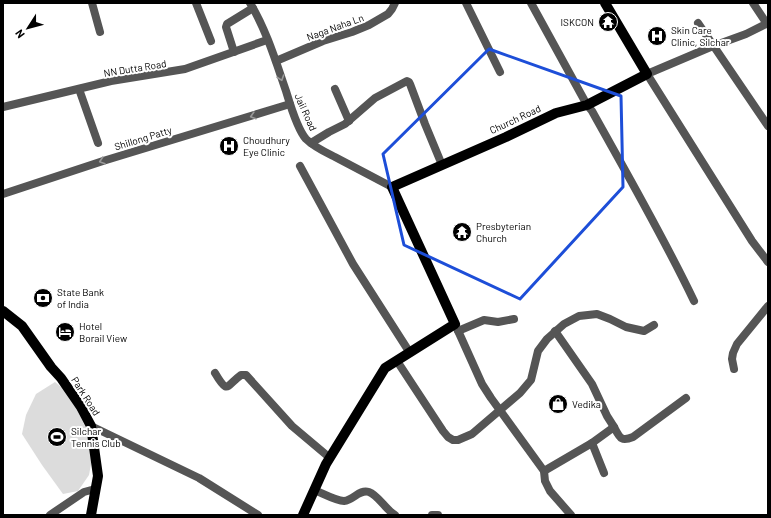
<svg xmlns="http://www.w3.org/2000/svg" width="771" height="518" viewBox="0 0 771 518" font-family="Barlow,sans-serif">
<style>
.green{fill:#dcdcdc}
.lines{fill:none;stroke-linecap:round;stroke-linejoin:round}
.minor{stroke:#555;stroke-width:8}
.major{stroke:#000;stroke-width:10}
.oneway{stroke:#999}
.marked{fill:none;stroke:#1d4ed8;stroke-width:3;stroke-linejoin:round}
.labels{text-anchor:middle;stroke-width:4;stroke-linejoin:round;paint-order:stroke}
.poi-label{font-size:10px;fill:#000;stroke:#fff;text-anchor:start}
.street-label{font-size:10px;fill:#000;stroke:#fff}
</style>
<rect width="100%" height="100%" fill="#fff"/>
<polygon class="green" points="55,382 66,391 85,418 90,439 91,464 89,475 78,491 63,494 42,465 22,434 26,415 36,394"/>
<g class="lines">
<g class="minor">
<polyline points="92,3 100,32"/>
<polyline points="196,3 211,41"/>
<path d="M250,3C266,29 276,62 286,91C290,104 297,129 306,139C314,147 325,152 335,157C354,167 373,177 392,187"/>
<polyline points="466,3 500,72"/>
<path d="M531,3L587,105L592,111C627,174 663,236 694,301"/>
<polyline points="753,3 767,24"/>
<polyline points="698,23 768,126"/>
<polyline points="768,23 746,34 713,46 647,74 752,241 768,262"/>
<polyline points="234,52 226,27 227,24 253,8"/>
<polyline points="276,61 323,41 352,32 369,25 388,14 392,9 395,3"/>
<polyline points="79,89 98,143"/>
<polyline points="335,89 349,121"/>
<polyline points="3,107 111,81 185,69 267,40"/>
<polyline points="311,143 329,132 345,124 375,98 407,81 409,82 410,84 425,124 442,165"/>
<polyline points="300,166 353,264 410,353"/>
<polyline points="3,194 103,161 290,104"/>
<polyline points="455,324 482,384 491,398 544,471 545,481 550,491 571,515"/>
<polyline points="458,331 484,320 498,322 514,319"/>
<polyline points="555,331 592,384 607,416 614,427"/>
<polyline points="397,361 443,431 448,437 453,440 458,440 472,434 520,393 531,380 538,351 547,339 564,324 579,316 597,314 610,319 626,327 644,331 654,325"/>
<polyline points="734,369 732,359 733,353 737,344 768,306"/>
<path d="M215,373C228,395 226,386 241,375H246L292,426L330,458"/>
<polyline points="91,426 199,478 258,515"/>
<polyline points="592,443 604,473"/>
<path d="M544,471L592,443L614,427C620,438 621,442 633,437L686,398"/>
<path d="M314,490C322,493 336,501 344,501C354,500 359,489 369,492C378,495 386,510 395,515"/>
<polyline points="50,515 84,492 95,489"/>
<polyline points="432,515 438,515"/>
</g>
<g class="major">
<polyline points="3,311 22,326 51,367 61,378 81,407 91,426 98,476 91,515"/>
<polyline points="303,515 326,464 385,368 455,324 392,187 506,137 556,113 587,105 647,74 605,3"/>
</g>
</g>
<defs><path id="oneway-chevron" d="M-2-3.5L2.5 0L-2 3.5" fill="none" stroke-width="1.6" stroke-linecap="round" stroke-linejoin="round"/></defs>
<g class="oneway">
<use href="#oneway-chevron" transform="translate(281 78) rotate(71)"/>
<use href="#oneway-chevron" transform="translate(253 116) rotate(163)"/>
<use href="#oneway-chevron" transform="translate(102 161) rotate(162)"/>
</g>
<path class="marked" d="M489,49L621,96L623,187L520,299L404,245L383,154Z"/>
<defs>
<g id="temple-disc" transform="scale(1)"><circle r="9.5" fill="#000" stroke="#fff"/><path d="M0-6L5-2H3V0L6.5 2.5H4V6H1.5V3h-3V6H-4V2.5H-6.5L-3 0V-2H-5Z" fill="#fff"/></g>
<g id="hospital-disc" transform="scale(1)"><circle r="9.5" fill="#000" stroke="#fff"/><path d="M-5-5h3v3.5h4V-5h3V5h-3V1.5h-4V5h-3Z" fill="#fff"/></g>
<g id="bank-disc" transform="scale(1)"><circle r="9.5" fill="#000" stroke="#fff"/><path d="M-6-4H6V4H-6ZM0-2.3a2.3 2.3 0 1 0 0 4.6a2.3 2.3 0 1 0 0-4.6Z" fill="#fff"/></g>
<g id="hotel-disc" transform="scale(1)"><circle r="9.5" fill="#000" stroke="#fff"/><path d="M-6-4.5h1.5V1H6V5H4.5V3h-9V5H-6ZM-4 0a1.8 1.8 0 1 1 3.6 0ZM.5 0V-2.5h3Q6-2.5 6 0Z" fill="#fff"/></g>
<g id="shop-disc" transform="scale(1)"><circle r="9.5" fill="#000" stroke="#fff"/><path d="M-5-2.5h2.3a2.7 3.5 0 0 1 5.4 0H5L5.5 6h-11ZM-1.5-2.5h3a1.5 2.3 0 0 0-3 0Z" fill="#fff"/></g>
<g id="stadium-disc" transform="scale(1)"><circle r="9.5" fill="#000" stroke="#fff"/><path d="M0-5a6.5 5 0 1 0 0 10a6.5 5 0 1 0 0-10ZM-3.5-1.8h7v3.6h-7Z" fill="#fff"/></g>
</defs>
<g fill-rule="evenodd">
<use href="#temple-disc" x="608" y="22"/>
<use href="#hospital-disc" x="657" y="36"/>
<use href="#hospital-disc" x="229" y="146"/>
<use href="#temple-disc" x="462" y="232"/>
<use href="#bank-disc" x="43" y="298"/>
<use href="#hotel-disc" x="65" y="332"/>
<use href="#shop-disc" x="558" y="404"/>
<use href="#stadium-disc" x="57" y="437"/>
</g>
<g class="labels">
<g class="poi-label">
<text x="594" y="26" text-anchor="end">ISKCON</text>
<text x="671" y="34">Skin Care<tspan x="671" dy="12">Clinic, Silchar</tspan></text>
<text x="243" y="144">Choudhury<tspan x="243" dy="12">Eye Clinic</tspan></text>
<text x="476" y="230">Presbyterian<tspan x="476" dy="12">Church</tspan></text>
<text x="57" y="296">State Bank<tspan x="57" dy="12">of India</tspan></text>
<text x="79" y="330">Hotel<tspan x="79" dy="12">Borail View</tspan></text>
<text x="572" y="408">Vedika</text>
<text x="71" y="435">Silchar<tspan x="71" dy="12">Tennis Club</tspan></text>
</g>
<g class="street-label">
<text transform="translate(335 27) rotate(-20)" y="4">Naga Naha Ln</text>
<text transform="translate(135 68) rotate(-9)" y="4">NN Dutta Road</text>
<text transform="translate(306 112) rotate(66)" y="4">Jail Road</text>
<text transform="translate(515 119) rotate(-25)" y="4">Church Road</text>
<text transform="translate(143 138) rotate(-17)" y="4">Shillong Patty</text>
<text transform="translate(86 396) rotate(57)" y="4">Park Road</text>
</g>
</g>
<rect width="771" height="518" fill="none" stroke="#000000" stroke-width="8"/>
<g transform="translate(28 28) rotate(234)" stroke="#ffffff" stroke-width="3" paint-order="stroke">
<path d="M0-3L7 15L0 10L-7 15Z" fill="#000000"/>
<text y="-6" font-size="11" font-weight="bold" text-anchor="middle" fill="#000000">N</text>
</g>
</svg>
